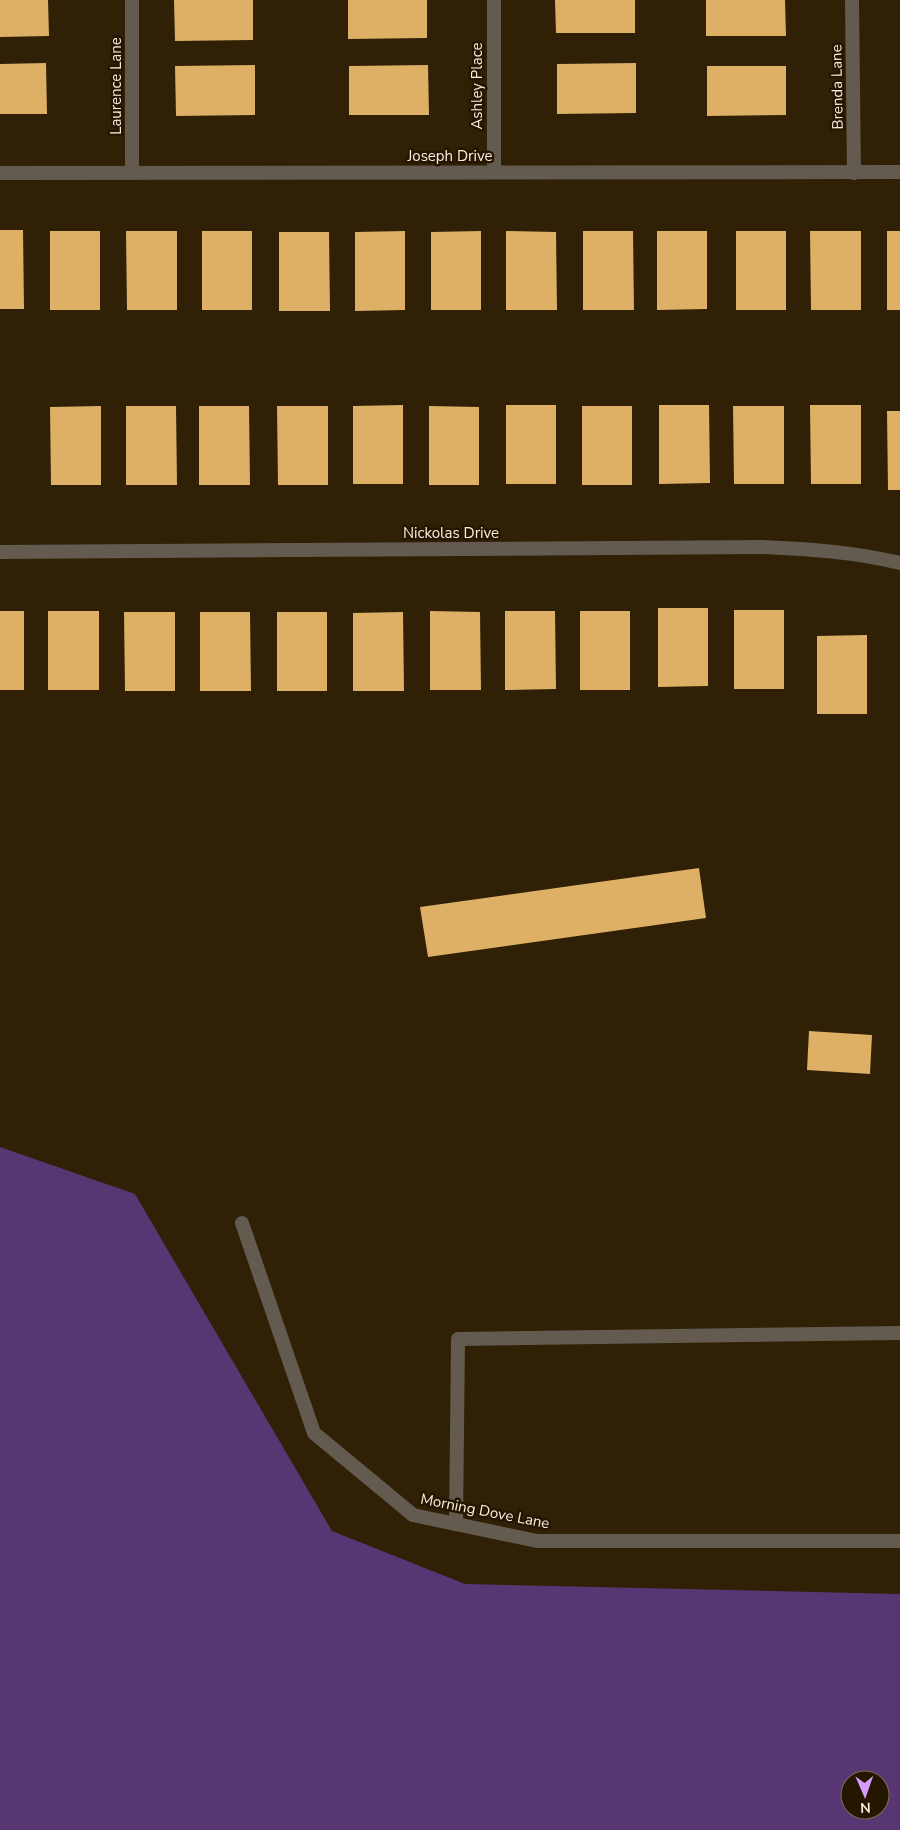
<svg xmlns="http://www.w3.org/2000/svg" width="900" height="1830" viewBox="0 0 900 1830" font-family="'Nunito Sans',sans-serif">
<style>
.forest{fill:#583573;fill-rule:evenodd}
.building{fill:#ddb066}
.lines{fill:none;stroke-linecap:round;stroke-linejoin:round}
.service{stroke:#635b50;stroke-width:14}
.minor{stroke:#635b50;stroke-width:14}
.labels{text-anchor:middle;stroke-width:5;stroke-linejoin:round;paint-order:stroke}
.street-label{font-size:15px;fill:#f9efdf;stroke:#251600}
</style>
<rect width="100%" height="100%" fill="#2f2006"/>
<path class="forest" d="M0,1147L135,1194L332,1531L465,1584L900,1594V1830H0ZM850,1780H880V1810H850Z"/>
<g class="building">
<polygon points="0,0 48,0 49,36 0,37"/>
<polygon points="174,0 253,0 253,40 175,41"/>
<polygon points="348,0 427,0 427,38 348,39"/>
<polygon points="555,0 635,0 635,33 556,33"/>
<polygon points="706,0 785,0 786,36 706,36"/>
<polygon points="46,63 47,114 0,114 0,64"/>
<polygon points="636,63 636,113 557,114 557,64"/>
<polygon points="255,65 255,115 176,116 175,66"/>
<polygon points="428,65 429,115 349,115 349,66"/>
<polygon points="707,66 786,66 786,115 707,116"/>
<polygon points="0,230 23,230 24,309 0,309"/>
<rect x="50" y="231" width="50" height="79"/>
<polygon points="126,231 177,231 177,310 127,310"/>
<rect x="202" y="231" width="50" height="79"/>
<polygon points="405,231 405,310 355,311 355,232"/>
<polygon points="481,231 481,310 431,310 431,232"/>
<polygon points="506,231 556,232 557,310 506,310"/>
<polygon points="583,231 633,231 634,310 583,310"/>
<polygon points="657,231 707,231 707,309 657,310"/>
<rect x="736" y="231" width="50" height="79"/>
<polygon points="810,231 861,231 861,310 811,310"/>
<rect x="887" y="231" width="13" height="79"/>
<polygon points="279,232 329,232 330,311 279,311"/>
<polygon points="403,405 403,484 353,484 353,406"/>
<rect x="506" y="405" width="50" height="79"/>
<polygon points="659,405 709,405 710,483 659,484"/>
<polygon points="810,405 861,405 861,484 811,484"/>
<polygon points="101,406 101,485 51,485 50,407"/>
<polygon points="126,406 176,406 177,485 126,485"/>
<polygon points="199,406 249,406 250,485 199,485"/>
<polygon points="277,406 328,406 328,485 278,485"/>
<polygon points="429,406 479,407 479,485 429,485"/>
<rect x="582" y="406" width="50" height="79"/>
<polygon points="733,406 784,406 784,484 734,484"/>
<polygon points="887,411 900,411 900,490 888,490"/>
<polygon points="658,608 708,608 708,686 658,687"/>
<rect x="734" y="610" width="50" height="79"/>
<rect x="0" y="611" width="24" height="79"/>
<rect x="48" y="611" width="51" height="79"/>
<polygon points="430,611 480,612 481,690 430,690"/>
<polygon points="505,611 555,611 556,689 505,690"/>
<rect x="580" y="611" width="50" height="79"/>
<polygon points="124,612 175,612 175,691 125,691"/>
<polygon points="200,612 250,612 251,691 200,691"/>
<rect x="277" y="612" width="50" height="79"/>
<polygon points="403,612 404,691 353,691 353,613"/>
<polygon points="867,635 867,714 817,714 817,636"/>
<polygon points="699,868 706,918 428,957 420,907"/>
<polygon points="809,1031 872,1035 870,1074 807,1070"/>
</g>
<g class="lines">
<polyline class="service" points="456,1524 458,1339 900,1333"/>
<g class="minor">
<polyline points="494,0 494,172"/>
<polyline points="852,0 854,173"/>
<polyline points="132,172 132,0"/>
<polyline points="0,173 900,172"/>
<path d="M0,552L762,547C809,549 854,552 900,563"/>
<polyline points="242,1223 314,1433 413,1515 537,1541 900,1541"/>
</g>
</g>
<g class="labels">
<g class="street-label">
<text transform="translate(116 86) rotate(-90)" y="5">Laurence Lane</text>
<text transform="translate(477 86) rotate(-90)" y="5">Ashley Place</text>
<text transform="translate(837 87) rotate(-91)" y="5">Brenda Lane</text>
<text x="450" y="161">Joseph Drive</text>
<text x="451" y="538">Nickolas Drive</text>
<text transform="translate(485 1511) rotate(11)" y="5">Morning Dove Lane</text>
</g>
</g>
<g transform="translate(865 1795) rotate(178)"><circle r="24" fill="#251600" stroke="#7a6d59"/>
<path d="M0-4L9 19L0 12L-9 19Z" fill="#d29dfd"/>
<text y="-8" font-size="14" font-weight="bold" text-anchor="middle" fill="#f9efdf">N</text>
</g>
</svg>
